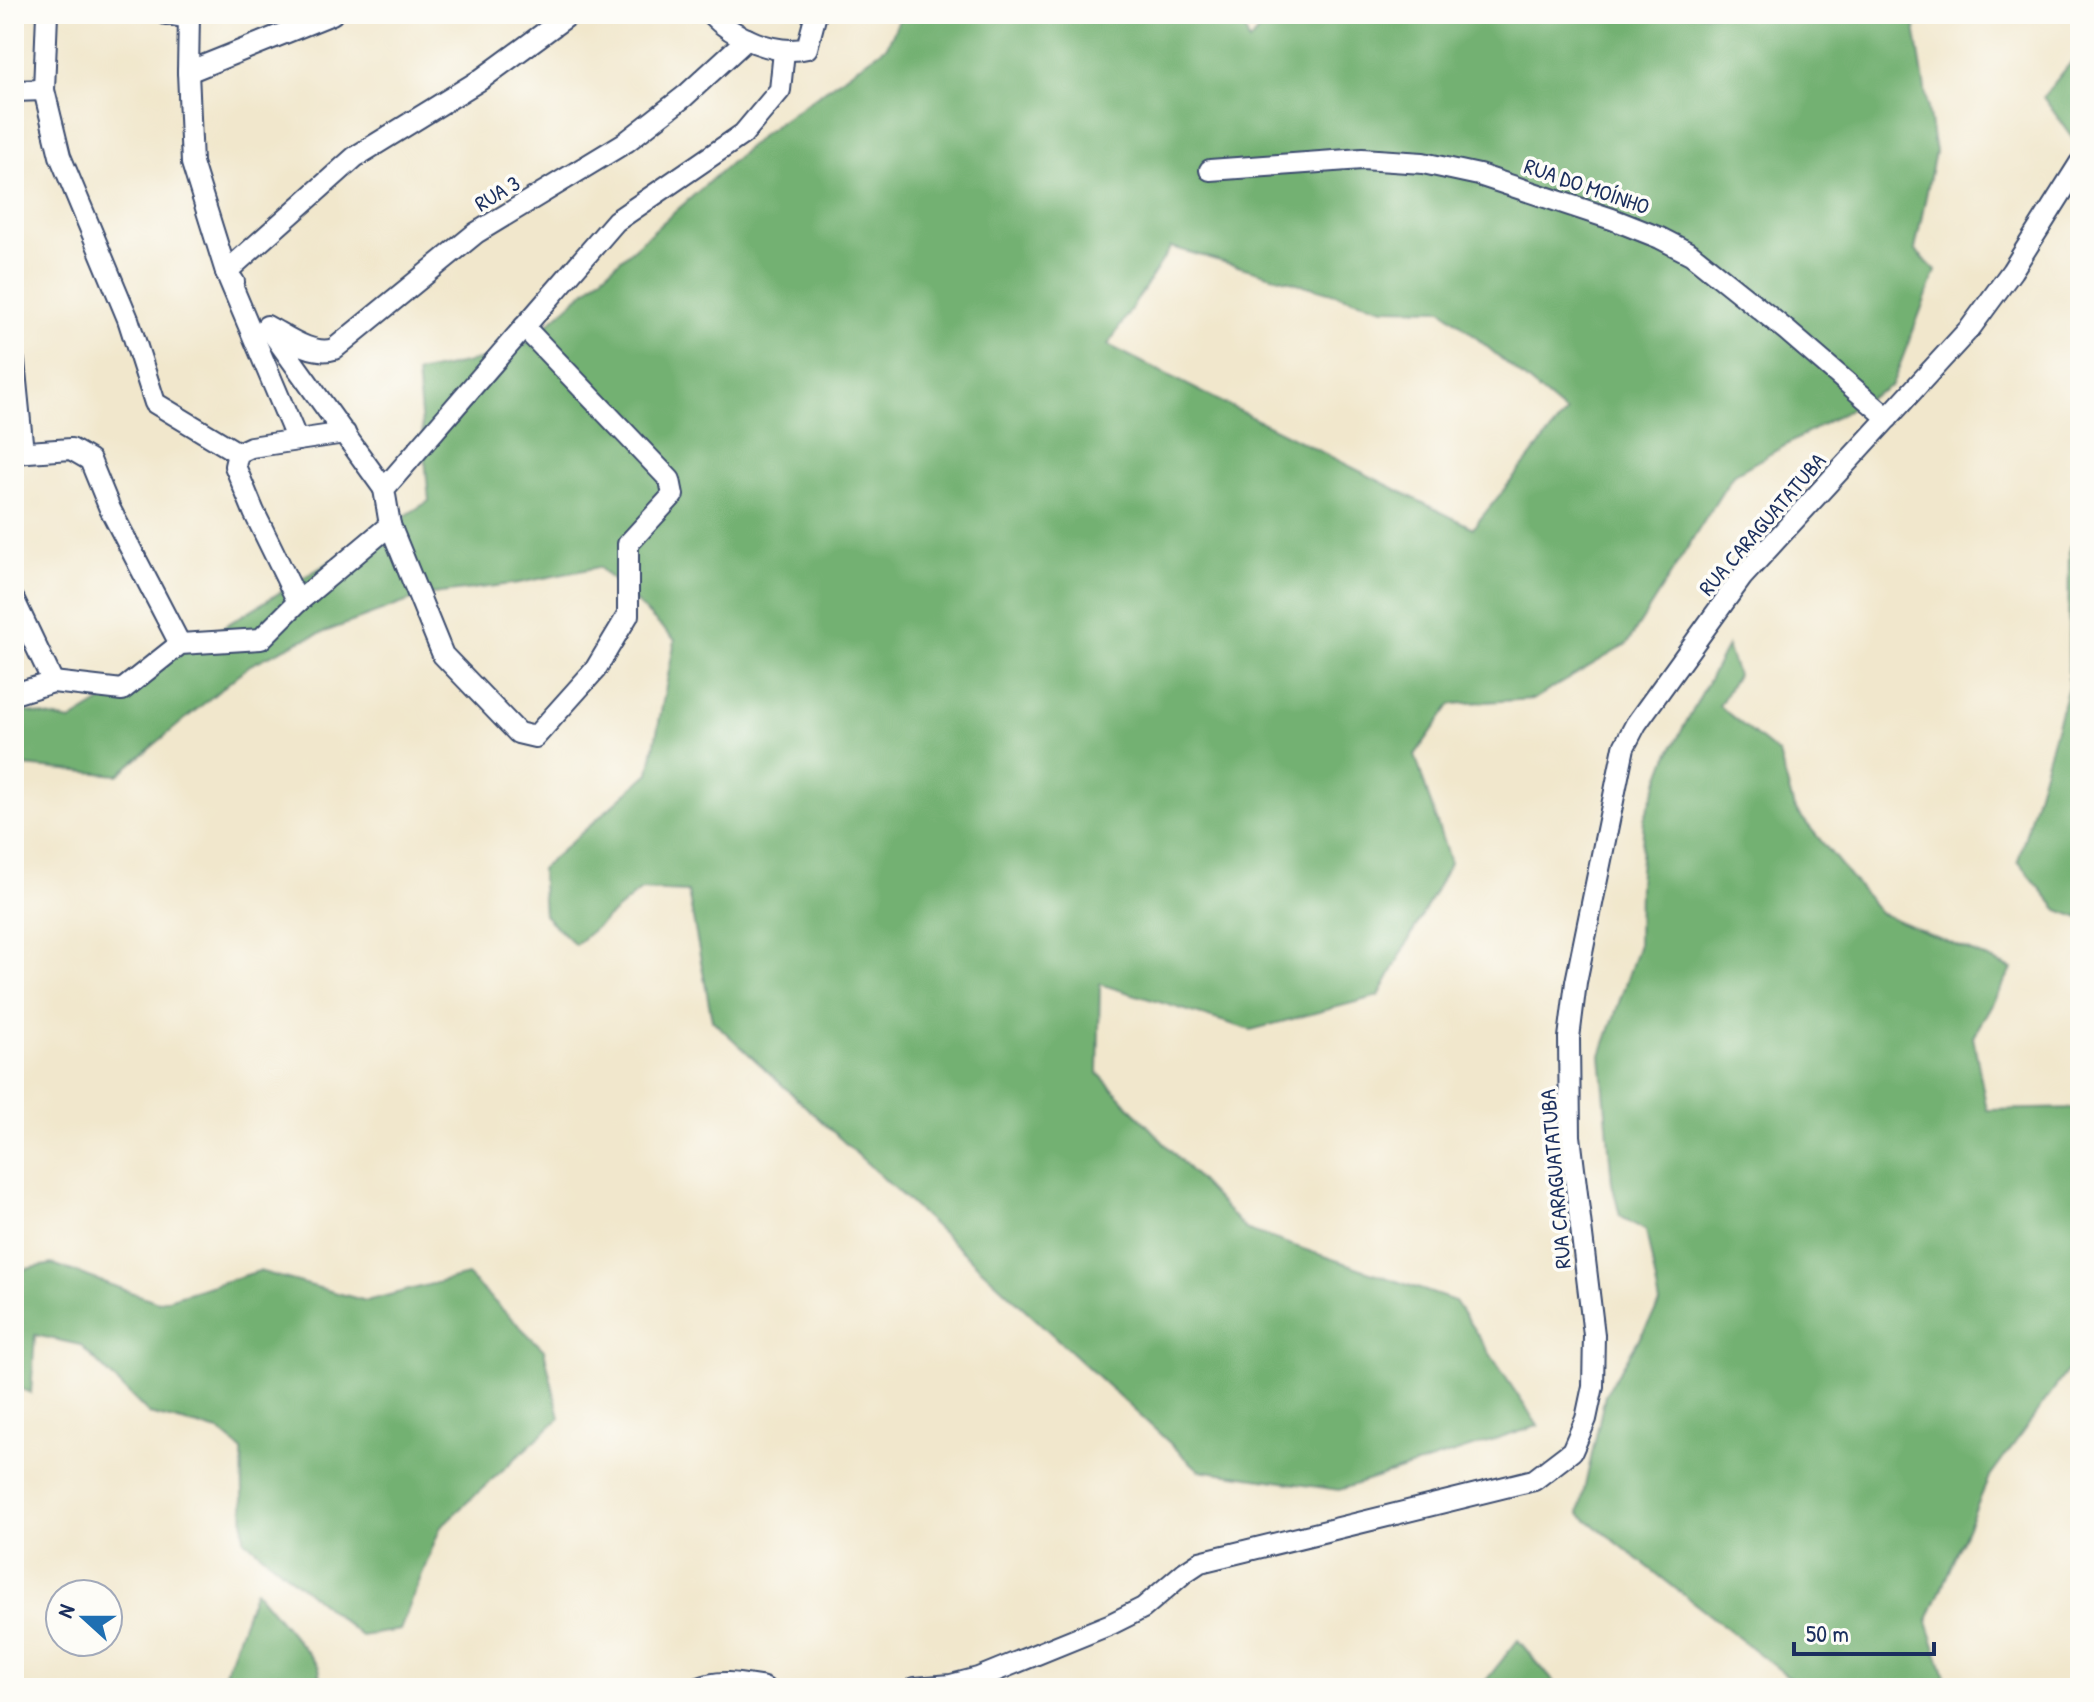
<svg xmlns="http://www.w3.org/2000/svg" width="2094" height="1702" viewBox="0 0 2094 1702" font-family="'Patrick Hand',sans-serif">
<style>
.forest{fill:#73b172;stroke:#477068;stroke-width:2;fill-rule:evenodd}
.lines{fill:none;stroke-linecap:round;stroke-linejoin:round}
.minor-casing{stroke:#3b4b6e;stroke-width:24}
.minor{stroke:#fff;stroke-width:20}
.labels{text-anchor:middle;stroke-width:7;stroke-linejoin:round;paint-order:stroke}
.street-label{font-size:22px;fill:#1b2f5e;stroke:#fdfcf7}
</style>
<rect width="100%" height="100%" fill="#fdfcf7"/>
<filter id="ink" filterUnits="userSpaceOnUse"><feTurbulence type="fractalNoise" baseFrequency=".0125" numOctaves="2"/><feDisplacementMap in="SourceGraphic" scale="16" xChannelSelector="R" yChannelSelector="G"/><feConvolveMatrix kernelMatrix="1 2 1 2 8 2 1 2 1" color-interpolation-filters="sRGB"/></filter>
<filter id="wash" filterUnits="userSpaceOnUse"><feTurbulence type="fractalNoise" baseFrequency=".006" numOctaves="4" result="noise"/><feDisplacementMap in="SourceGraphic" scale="32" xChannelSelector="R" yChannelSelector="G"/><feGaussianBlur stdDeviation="1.8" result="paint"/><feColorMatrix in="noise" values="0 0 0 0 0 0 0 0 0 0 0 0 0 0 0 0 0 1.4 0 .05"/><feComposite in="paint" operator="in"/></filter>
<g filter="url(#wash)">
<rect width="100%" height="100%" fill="#f1e7cc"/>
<g class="forest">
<path d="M902,14H1241L1249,42L1272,14H1913L1935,152L1915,250L1936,271L1892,385L1733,475L1627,644L1534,699L1451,704L1415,755L1450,863L1379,996L1251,1030L1100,984L1098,1073L1245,1229L1455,1301L1538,1426L1339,1490L1199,1470L712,1020L688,892L641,890L575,945L544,915L541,869L649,773L675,640L599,567L519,583L425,595L300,641L250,665L118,775L14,765V709L70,721L429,501L417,373L516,352L762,135L887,46ZM1171,247L1384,308L1442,309L1566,413L1473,528L1108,345Z"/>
<polygon points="2080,51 2080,148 2043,97"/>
<polygon points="2080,532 2080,918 2058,910 2018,861 2068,687 2069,547"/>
<polygon points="1727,646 1737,675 1719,706 1779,754 1794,808 1880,913 2012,969 1973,1037 1987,1110 2080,1108 2080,1353 1988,1480 1927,1622 1946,1679 1941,1688 1803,1688 1579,1513 1605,1395 1660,1304 1646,1231 1620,1216 1612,1183 1601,1055 1638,947 1639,883 1644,819 1667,758"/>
<polygon points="53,1264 158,1302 259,1271 366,1301 467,1275 544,1350 560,1418 441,1526 400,1630 361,1636 244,1539 242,1450 219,1431 149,1414 80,1345 35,1335 31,1393 14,1386 14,1271"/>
<polygon points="255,1590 319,1667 322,1688 224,1688 224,1676"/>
<polygon points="1518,1640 1559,1688 1480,1688"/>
</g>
</g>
<g filter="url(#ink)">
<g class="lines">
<g class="minor-casing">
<g id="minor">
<polyline points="47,14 44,90 60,156 128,319 155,403 238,453"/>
<polyline points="166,14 189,18"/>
<polyline points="189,14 188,72 192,163 226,272 234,282"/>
<path d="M711,14C733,37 775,56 807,48L816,14"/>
<polyline points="188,72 332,14"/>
<polyline points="14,91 44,90"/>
<polyline points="1210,170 1362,159 1423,163 1479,175 1612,219 1660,238 1691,254 1786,330 1888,418"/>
<path d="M267,326C286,336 312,356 334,349L476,233L626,142L685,96L747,39"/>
<polyline points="270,330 384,489"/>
<polyline points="14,361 23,452"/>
<polyline points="297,440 226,272 355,157 480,80 570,14"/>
<polyline points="14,453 71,449 90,460 110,509 180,644"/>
<polyline points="238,453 235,466 254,512 298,602"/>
<polyline points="238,453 251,447 345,433"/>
<polyline points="390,525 443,655 518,733 535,737 595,670 628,615 628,544 673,495 670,480 524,327"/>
<polyline points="14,600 53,682"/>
<polyline points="14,694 53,682 122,690 180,644 261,639 298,602 390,525 384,489 616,221 743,134 780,90 784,51"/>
<path d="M699,1688C720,1679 741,1684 764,1688"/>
<polyline points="915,1688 951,1685 978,1678 1111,1624 1143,1608 1185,1572 1200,1562 1534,1480 1572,1451 1586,1419 1593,1386 1594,1335 1570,1136 1569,1038 1576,982 1624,747 1636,724 1742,577 1971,327 2012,271 2080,163"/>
</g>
</g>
<use href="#minor" class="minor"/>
</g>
</g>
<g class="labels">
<g class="street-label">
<text transform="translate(1587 186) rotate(19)" y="8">RUA DO MOÍNHO</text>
<text transform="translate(497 193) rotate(-31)" y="8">RUA 3</text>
<text transform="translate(1762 524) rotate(-49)" y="8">RUA CARAGUATATUBA</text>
<text transform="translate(1555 1179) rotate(-95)" y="8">RUA CARAGUATATUBA</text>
</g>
</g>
<rect width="2094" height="1702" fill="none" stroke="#fdfcf7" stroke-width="48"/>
<g transform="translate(84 1618) rotate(291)"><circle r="38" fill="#fdfcf7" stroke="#a3aaba" stroke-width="2"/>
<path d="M0-6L14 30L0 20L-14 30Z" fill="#1f6fb2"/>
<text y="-12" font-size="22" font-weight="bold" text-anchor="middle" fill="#1b2f5e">N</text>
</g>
<path d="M1794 1642v12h140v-12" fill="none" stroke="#1b2f5e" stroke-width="4"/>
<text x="1806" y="1642" font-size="24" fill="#1b2f5e" stroke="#fdfcf7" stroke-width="6" paint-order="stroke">50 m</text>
</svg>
